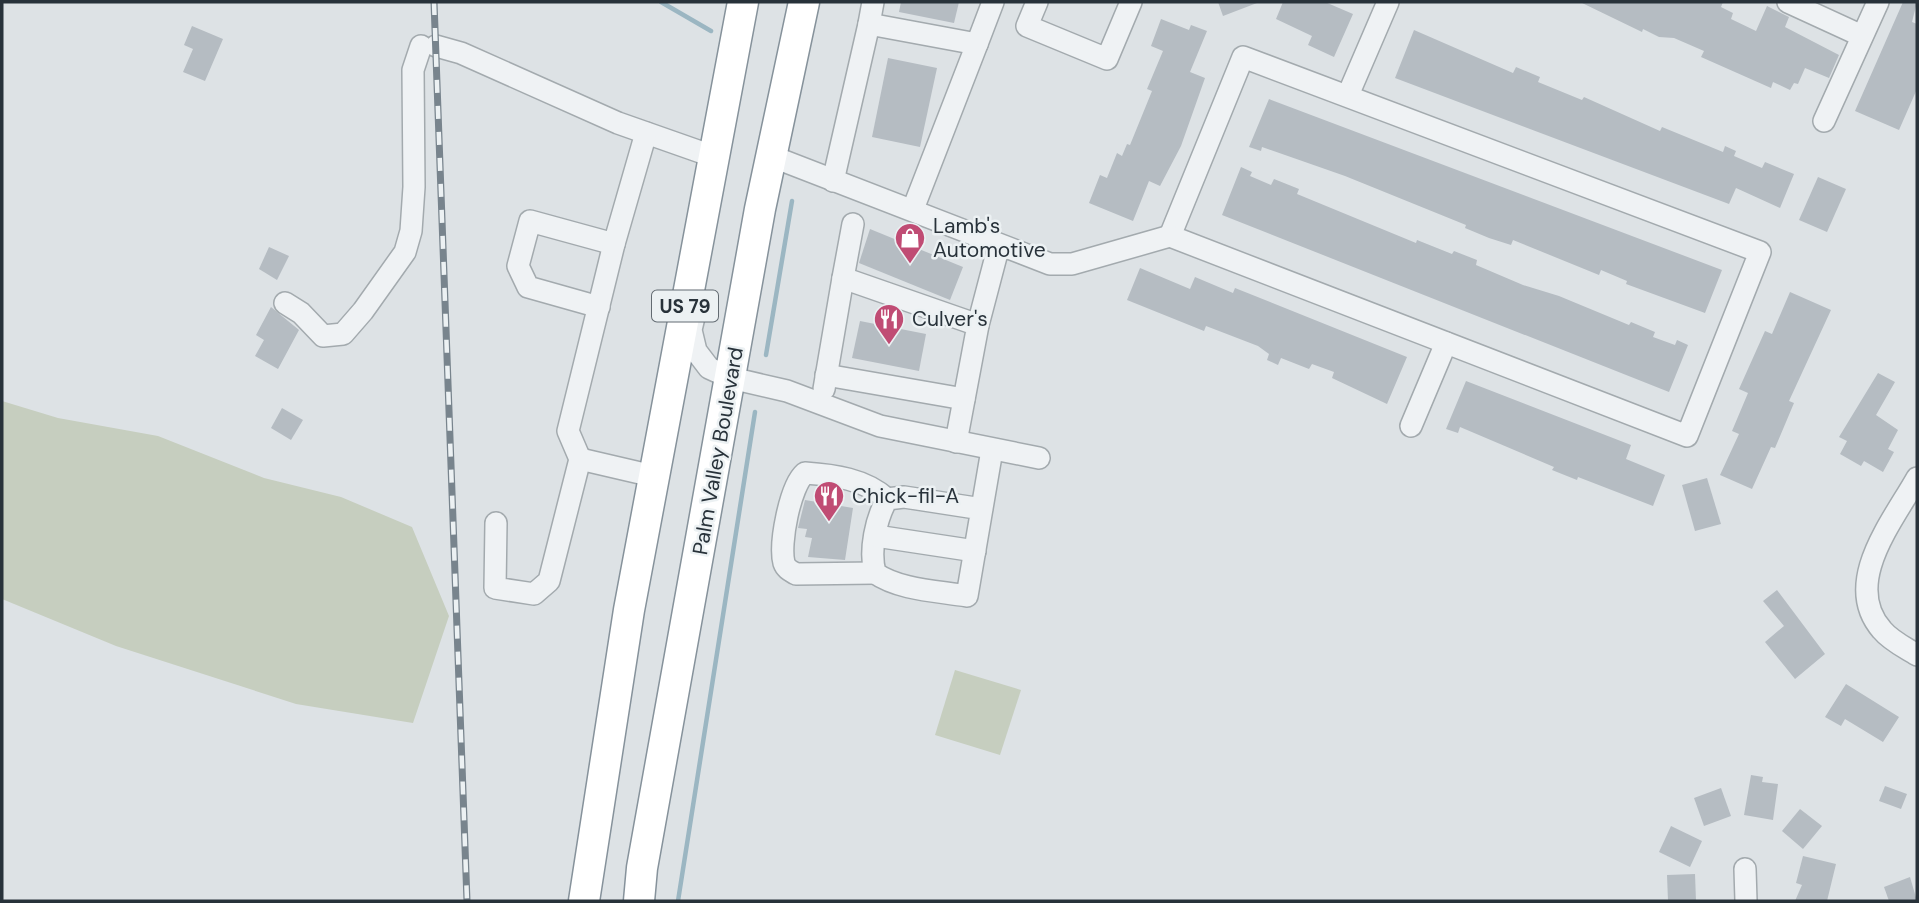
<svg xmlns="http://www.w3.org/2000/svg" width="1919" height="903" viewBox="0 0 1919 903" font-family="'DM Sans',sans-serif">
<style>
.green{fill:#c6cebf}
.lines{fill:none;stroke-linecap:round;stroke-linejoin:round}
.stream{stroke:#9bb6c2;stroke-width:4.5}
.building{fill:#b5bcc2}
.minor-casing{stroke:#a3aaae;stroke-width:24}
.highway-casing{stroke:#86929b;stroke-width:33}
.minor{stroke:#eff2f4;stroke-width:21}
.highway{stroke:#fff;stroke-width:30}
.rail-casing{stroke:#78848d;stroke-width:7}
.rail{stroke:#ecf1f3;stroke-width:4.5;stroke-dasharray:13;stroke-linecap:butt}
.labels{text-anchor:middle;stroke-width:5;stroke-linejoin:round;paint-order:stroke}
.shield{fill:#ecf1f3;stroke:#636b72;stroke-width:2}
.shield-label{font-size:19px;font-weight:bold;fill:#28323a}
.poi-label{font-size:21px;fill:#28323a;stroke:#ecf1f3;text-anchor:start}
.street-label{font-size:21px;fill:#28323a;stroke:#ecf1f3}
</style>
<rect width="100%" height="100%" fill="#dde2e5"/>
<g class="green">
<polygon points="2,401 58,418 158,436 264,478 341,497 412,527 449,616 413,723 296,704 116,646 2,599"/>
<polygon points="955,670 1021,690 1000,755 935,735"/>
</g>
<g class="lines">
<g class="stream">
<polyline points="661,2 711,31"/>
<polyline points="766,355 792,201"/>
<polyline points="678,901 755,412"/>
</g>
</g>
<g class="building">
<polygon points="901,2 959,2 954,23 899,12"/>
<polygon points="1218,2 1257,2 1257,3 1223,16"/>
<polygon points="1283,2 1325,2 1353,14 1334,57 1308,45 1312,36 1276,19"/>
<polygon points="1580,2 1723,2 1721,7 1733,13 1731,19 1756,31 1767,6 1789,17 1785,27 1839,55 1829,78 1805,68 1798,84 1794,83 1790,90 1773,82 1771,88 1701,57 1704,51 1674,38 1659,37 1643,29 1642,32"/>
<polygon points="1903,2 1917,2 1912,22 1917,24 1917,89 1899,130 1855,111"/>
<polygon points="1161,19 1189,30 1191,25 1207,31 1190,72 1205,78 1181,146 1160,186 1149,181 1133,221 1089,203 1100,175 1107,178 1117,153 1122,156 1127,144 1130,145 1152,91 1147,89 1163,51 1151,46"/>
<polygon points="192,26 223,39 205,81 183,72 193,49 184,45"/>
<polygon points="1414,30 1513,73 1516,67 1540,77 1538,82 1582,100 1584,97 1660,131 1662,127 1723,152 1725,146 1736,151 1734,156 1762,168 1765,162 1794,174 1780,208 1736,188 1729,204 1395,78"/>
<polygon points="888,58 937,68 920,147 872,137"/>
<polygon points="1269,99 1722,270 1705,313 1626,284 1627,281 1601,270 1599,275 1513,240 1511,245 1489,238 1465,228 1466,225 1345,176 1262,147 1261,151 1249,147"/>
<polygon points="1241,167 1252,172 1250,176 1271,185 1274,179 1299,189 1297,194 1416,243 1417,240 1452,254 1454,251 1477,260 1476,265 1523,285 1559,296 1629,325 1631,322 1655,332 1653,337 1675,345 1677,340 1688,345 1669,392 1222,215"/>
<polygon points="1818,177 1846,189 1827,232 1799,220"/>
<polygon points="870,229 963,267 950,300 859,263"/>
<polygon points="269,247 289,256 277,280 259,269"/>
<polygon points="1140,268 1190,289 1195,277 1233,293 1235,288 1407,357 1387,404 1332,378 1334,372 1312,364 1309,369 1281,358 1278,365 1267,360 1269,354 1258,346 1206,326 1204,331 1127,300"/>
<polygon points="1790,292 1831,310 1789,401 1794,403 1775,448 1771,447 1752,489 1720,475 1739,434 1732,431 1748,393 1739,389 1765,331 1772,334"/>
<polygon points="271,307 299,330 278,369 255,356 264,340 256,335"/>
<polygon points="860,321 926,334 919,371 852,358"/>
<polygon points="1878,373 1895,382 1876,415 1898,430 1888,449 1894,452 1883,472 1864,461 1861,466 1840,454 1847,441 1839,437"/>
<polygon points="1466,381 1631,445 1626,459 1665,475 1653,506 1578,477 1577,480 1552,470 1554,467 1460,427 1458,433 1446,429"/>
<polygon points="282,408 303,420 291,440 271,428"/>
<polygon points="1707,478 1721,524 1695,531 1682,485"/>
<polygon points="805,500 853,508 845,560 808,557 812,538 805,537 807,529 798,528"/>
<polygon points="1777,590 1825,654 1795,679 1765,642 1784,626 1763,601"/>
<polygon points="1846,684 1899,717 1883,742 1845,719 1841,726 1825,717"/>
<polygon points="1751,775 1763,777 1762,782 1778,784 1773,820 1744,815"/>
<polygon points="1885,786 1907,794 1901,809 1879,801"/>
<polygon points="1721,788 1731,816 1704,826 1694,798"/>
<polygon points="1800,809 1822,826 1803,849 1782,831"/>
<polygon points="1671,826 1702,841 1690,867 1659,852"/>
<polygon points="1803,856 1836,864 1827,901 1795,901 1802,885 1796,883"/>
<polygon points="1695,874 1696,901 1668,901 1667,875"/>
<polygon points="1910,877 1917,901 1889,901 1884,887"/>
</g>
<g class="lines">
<g class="minor-casing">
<g id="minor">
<polyline points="1037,2 1027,26 1107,59 1131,2"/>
<polyline points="1788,2 1862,36"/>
<polyline points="869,24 873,2"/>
<polyline points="977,44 993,2"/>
<polyline points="436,46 461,53 618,123 712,156"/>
<polygon points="1243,57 1760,252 1687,436 1170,236"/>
<polyline points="1348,95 1388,2"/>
<polyline points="1824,121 1878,2"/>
<polyline points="771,156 1050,264 1072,264 1170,236"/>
<polyline points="833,181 869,24 977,44 913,209"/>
<polyline points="853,224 843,278 978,325 956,442"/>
<polyline points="285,303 301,313 323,336 343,334 363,311 405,252 411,231 414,187 413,70 421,46"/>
<polyline points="599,307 528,287 518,266 530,221 614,244 646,133"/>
<polyline points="694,317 691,330 696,351 709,368 731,378 787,391 880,426 1039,458"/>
<polyline points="978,325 999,245"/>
<polyline points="826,375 964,399"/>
<polyline points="824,389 843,278"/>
<polyline points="1411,426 1446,343"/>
<polyline points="580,459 653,476"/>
<path d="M1917,478C1893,521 1841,583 1882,630C1891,641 1906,648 1917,655"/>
<path d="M982,509L904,497L887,499C876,519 869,550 875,573C899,590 938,591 967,596L992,450"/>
<polyline points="496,523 495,588 534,594 549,581 580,459 568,431 614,244"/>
<polyline points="876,536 975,551"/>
<path d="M875,573L796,574C791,571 786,569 784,563C779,544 790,486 805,473C834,475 865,479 887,499"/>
<polyline points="1745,869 1746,901"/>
</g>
</g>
<g class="highway-casing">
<g id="highway">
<polyline points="584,901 629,610 743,2"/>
<polyline points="639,901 642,868 760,209 804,2"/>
</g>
</g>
<use href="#minor" class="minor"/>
<use href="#highway" class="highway"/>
<g class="rail-casing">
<polyline id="rail" points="434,2 467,901"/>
</g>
<use href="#rail" class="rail"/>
</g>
<defs>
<g id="shop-pin" transform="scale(1.575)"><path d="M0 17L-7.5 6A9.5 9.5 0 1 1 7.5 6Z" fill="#c04c74" stroke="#ecf1f3"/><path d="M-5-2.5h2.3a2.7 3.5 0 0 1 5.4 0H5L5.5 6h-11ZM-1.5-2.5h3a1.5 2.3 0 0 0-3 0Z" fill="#fff"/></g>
<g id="restaurant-pin" transform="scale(1.575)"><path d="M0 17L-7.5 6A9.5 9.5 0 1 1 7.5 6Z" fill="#c04c74" stroke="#ecf1f3"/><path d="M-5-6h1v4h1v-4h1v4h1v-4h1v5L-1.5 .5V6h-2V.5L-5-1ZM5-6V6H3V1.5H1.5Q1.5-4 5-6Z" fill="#fff"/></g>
</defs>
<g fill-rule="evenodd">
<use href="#shop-pin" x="910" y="238"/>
<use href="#restaurant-pin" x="889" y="319"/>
<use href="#restaurant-pin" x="829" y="496"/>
</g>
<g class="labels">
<rect class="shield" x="652" y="290.5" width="66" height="31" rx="5"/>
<g class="shield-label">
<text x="685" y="313">US 79</text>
</g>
<g class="poi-label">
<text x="933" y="233">Lamb's<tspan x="933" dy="24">Automotive</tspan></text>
<text x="912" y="326">Culver's</text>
<text x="852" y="503">Chick-fil-A</text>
</g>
<g class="street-label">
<text transform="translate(718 451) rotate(-80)" y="7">Palm Valley Boulevard</text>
</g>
</g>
<rect width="1919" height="903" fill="none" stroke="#28323a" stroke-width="7"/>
</svg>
